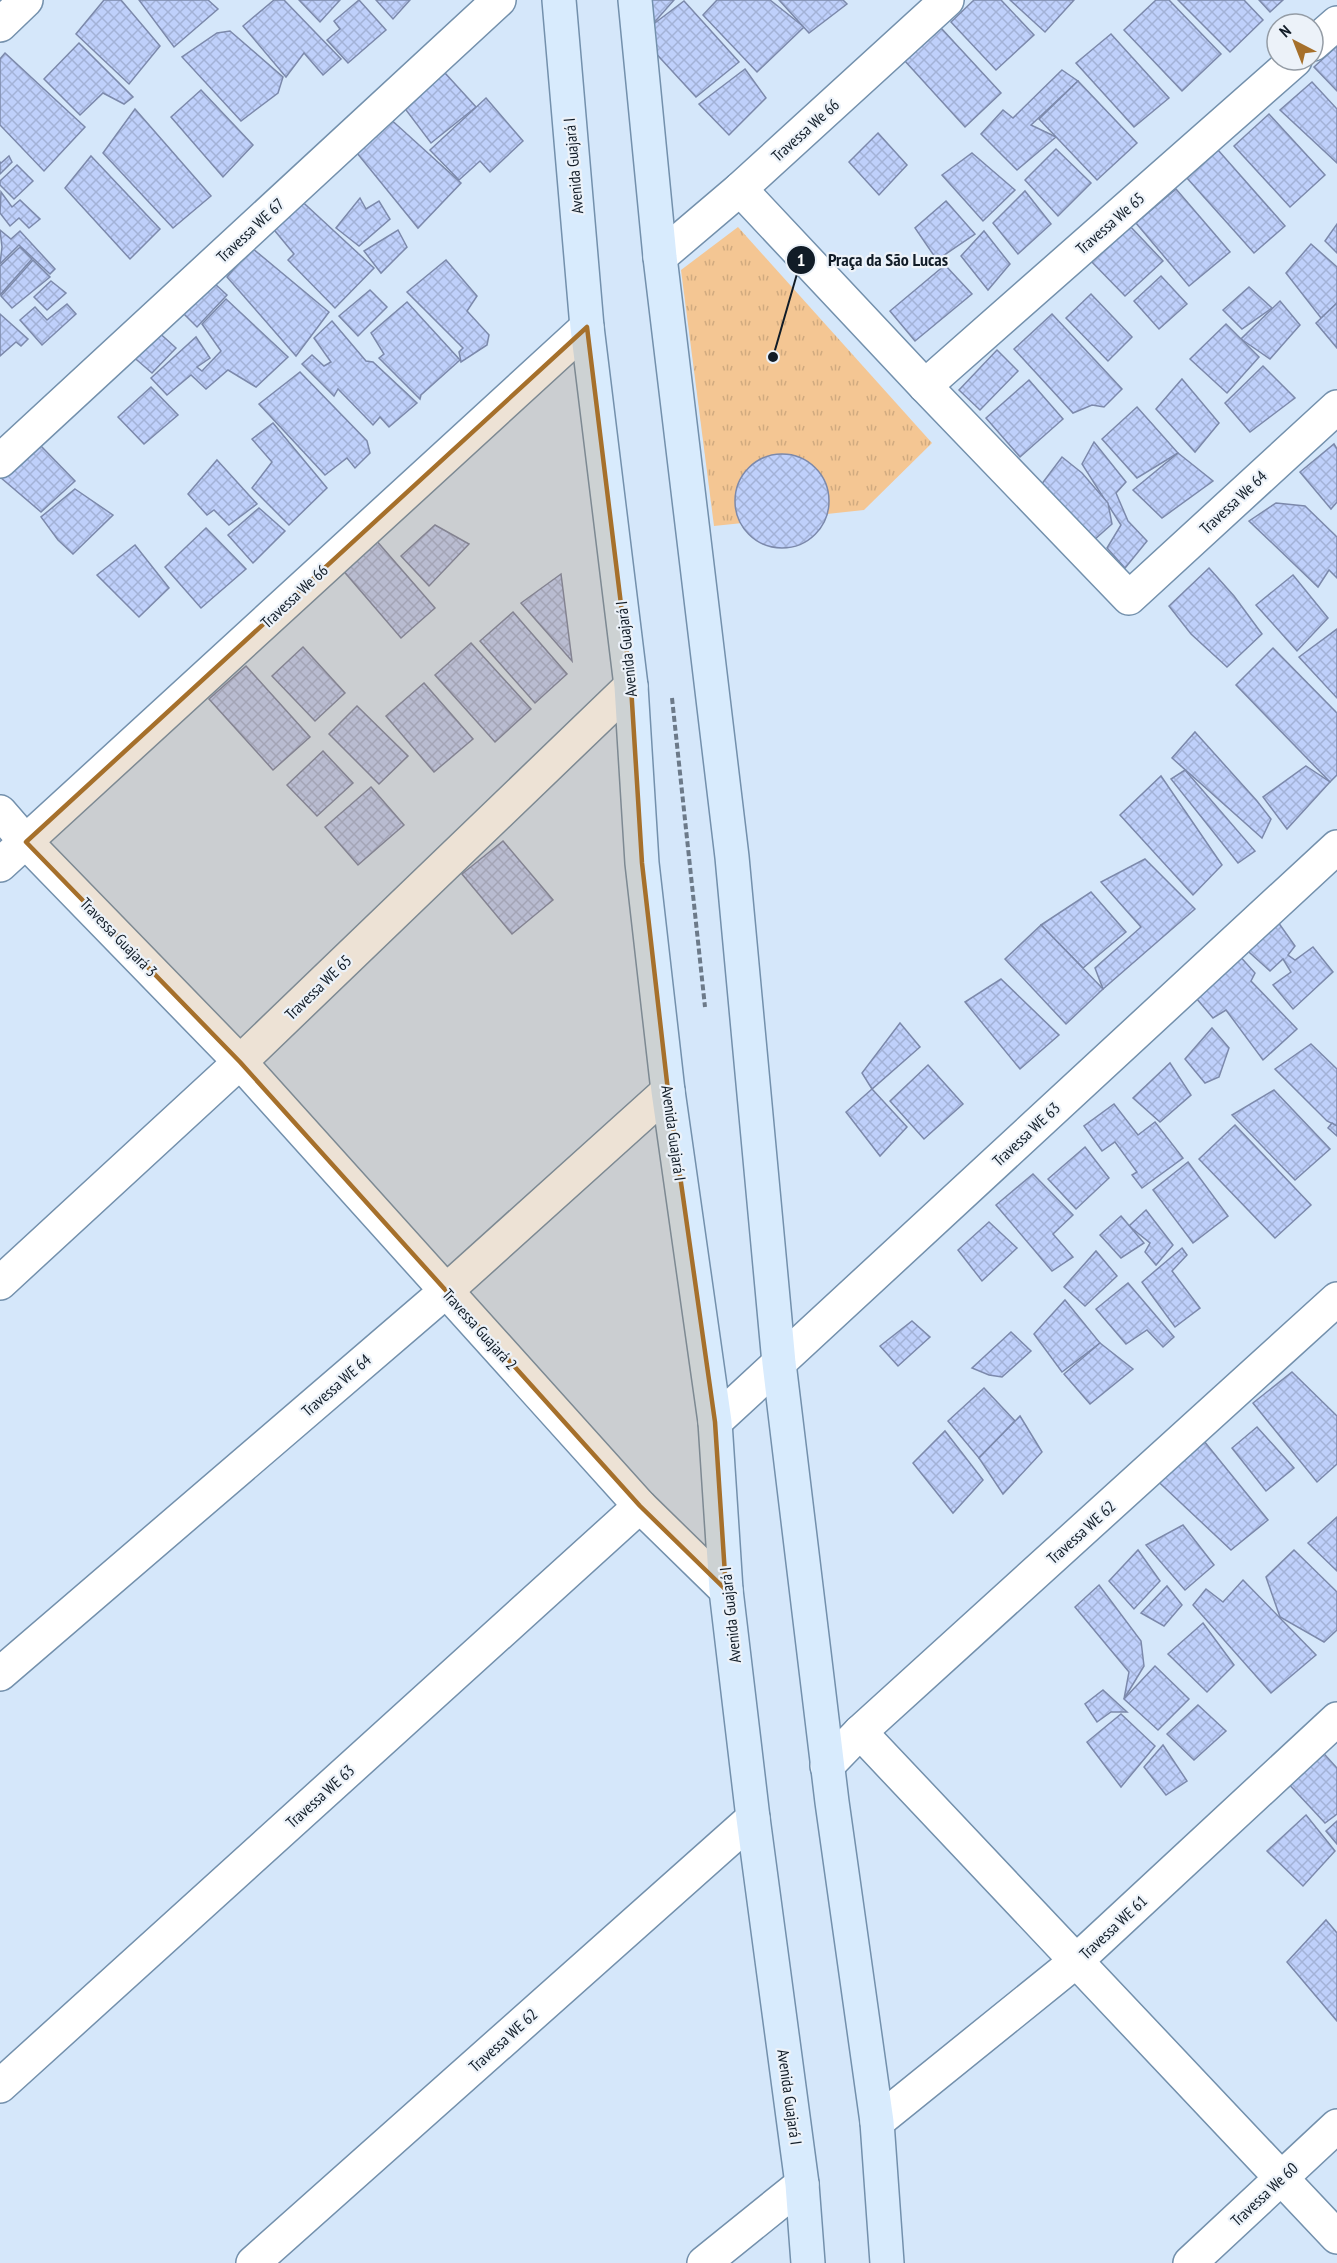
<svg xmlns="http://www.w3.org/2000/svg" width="1337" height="2263" viewBox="0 0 1337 2263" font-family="'PT Sans Narrow',sans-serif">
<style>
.park{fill:url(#park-tufts)}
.building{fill:url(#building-cross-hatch);stroke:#7c89ab;stroke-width:1.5}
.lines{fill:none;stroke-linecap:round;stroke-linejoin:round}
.minor-casing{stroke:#7390ac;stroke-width:36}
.tertiary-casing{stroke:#7390ac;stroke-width:36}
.secondary-casing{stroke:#7390ac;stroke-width:36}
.path{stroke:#6c7a89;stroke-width:4;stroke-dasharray:6 3;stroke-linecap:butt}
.minor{stroke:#fff;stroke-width:33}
.tertiary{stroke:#fff;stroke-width:33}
.secondary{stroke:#d8ebfd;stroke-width:33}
.marked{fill:#a6702b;fill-opacity:0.2;stroke:#a6702b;stroke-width:4.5;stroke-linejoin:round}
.labels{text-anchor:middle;stroke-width:4.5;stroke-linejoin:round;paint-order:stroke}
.street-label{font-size:16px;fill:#111c27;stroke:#ecf2f9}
.leader{fill:none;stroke:#111c27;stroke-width:2}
.callout-dot{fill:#111c27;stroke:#ecf2f9;stroke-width:2}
.mark-label{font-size:18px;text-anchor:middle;font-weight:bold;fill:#fff}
.callout-label{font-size:18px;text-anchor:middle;font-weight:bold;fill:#111c27;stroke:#ecf2f9;stroke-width:4.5;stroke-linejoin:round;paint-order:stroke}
</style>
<defs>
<pattern id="park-tufts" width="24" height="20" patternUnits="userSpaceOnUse" patternTransform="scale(1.5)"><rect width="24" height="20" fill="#f4c693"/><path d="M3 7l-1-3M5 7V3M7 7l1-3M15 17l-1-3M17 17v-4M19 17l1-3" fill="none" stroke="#d0aa7f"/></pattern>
<pattern id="building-cross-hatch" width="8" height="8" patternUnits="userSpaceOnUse" patternTransform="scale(1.5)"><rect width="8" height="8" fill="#bfd0fb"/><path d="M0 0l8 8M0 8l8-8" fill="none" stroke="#a3b2d7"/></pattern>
</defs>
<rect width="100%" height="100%" fill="#d5e7fa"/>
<polygon class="park" points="738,227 932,443 864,510 714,526 681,270"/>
<g class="building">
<polygon points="121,0 160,46 129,84 76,34 104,0"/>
<polygon points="139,0 208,0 218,9 174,47"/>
<polygon points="274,0 284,0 341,59 323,75 304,53 286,77 243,26"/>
<polygon points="299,0 340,0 320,22"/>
<polygon points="359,0 386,30 348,63 327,40 340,29 334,21"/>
<polygon points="376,0 410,0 393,19"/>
<polygon points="646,0 674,0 652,25"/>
<polygon points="717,0 770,0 804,27 757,72 703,15"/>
<polygon points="779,0 843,0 847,4 809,33"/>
<polygon points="974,0 1001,0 1034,35 996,70 951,22"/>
<polygon points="1010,0 1074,0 1045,32"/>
<polygon points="1156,0 1169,0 1221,54 1182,91 1124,30"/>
<polygon points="1178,0 1244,0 1263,20 1230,52"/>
<polygon points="1259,0 1283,0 1270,12"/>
<polygon points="684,1 739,62 696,97 639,35"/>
<polygon points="941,28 1001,93 965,127 905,61"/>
<polygon points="230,31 283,77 278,93 241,121 182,57 217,33"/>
<polygon points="1111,34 1169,98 1134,127 1076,63"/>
<polygon points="79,43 133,97 124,104 103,93 80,115 44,79"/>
<polygon points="1337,46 1337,91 1314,67"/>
<polygon points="5,53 85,127 44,171 0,125 0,59"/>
<polygon points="745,69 766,98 729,135 699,104"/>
<polygon points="1062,70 1078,81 1031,125 1056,137 1017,170 981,134 1003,110 1013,118"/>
<polygon points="445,73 476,107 431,143 403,106"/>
<polygon points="1078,81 1137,143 1097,180 1039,119"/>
<polygon points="1312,82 1337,109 1337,163 1280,110"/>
<polygon points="201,90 253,145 223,177 171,117"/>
<polygon points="486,98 523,141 490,172 480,161 459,180 430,150"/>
<polygon points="135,109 211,196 173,228 103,153"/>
<polygon points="1269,114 1325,175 1290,207 1234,146"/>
<polygon points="387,116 461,183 418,228 348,142"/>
<polygon points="878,133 907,165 879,195 849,162"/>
<polygon points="1056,149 1091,183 1058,216 1025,180"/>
<polygon points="1218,150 1285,226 1254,253 1187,178"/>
<polygon points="972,153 1015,190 983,221 942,175"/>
<polygon points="9,156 12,162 0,174 0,162 1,163"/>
<polygon points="91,156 160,229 130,259 65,188"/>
<polygon points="17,165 33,181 14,199 0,185 0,181"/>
<polygon points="1176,189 1230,252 1189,286 1136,223"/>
<polygon points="1025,191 1051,224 1018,254 993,223"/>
<polygon points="1,192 12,207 20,200 40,219 29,228 19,218 10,226 0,213"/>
<polygon points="294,194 374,268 335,308 288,260 294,254 266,220"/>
<polygon points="360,198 366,209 379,201 390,219 359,246 336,228"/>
<polygon points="946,201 975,234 937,260 915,228"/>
<polygon points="1128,224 1163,261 1125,296 1090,260"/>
<polygon points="1337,224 1337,253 1325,241"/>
<polygon points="0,230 11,239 20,231 55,269 50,274 19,245 0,264 2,247"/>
<polygon points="398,230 407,247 381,273 364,251"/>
<polygon points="984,231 1010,264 988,290 961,256"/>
<polygon points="1311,244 1337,267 1337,303 1321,318 1286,273"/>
<polygon points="20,247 32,259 0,295 0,266"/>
<polygon points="252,248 329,312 296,356 227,277"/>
<polygon points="33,260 50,277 12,308 1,296"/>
<polygon points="446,260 477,296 467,311 489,335 487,345 461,362 459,352 463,348 407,292"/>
<polygon points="945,265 972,294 915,341 890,311"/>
<polygon points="1161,276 1187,304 1159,329 1134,301"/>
<polygon points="51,281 66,293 47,310 34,297"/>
<polygon points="214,283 227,295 197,327 181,311"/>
<polygon points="1249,287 1272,308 1242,329 1223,310"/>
<polygon points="370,290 387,307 358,336 339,316"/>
<polygon points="1091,294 1132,337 1108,361 1066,318"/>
<polygon points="226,299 288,357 256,387 228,370 206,389 191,375 167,395 151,378 196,337 210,358 197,367 202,371 221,351 202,324"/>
<polygon points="1280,301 1300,325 1270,359 1241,339"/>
<polygon points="407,302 460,360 421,395 420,399 379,358 384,354 371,333"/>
<polygon points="1337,303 1337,348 1316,323"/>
<polygon points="67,304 76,314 42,345 20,320 35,307 47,320"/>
<polygon points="0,314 28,339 21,346 16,342 0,356"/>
<polygon points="1052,314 1122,389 1104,407 1092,405 1073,413 1014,349"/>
<polygon points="332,321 366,361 373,362 417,403 389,427 380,417 373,425 338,389 334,396 302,364 312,355 324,366 331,362 314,338"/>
<polygon points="1226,324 1259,357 1227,393 1190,359"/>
<polygon points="155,329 176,348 152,373 130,354"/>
<polygon points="997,350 1018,371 980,410 959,390"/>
<polygon points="1263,366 1295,398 1250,432 1225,403"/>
<polygon points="300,372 367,441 370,453 355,468 347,458 325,475 259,404"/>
<polygon points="1182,379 1219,423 1195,452 1156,409"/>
<polygon points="1029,380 1063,419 1020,457 986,418"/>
<polygon points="151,387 178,415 144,444 118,417"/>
<polygon points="1137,407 1178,453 1137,478 1102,439"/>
<polygon points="273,423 327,488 289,525 252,488 272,462 252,439"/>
<polygon points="1094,442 1126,482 1116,493 1128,521 1147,541 1125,568 1107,548 1121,525 1082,464"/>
<polygon points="1334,444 1337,449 1337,502 1331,509 1300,472"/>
<polygon points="40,445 75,481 41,512 0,477 0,475"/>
<polygon points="1178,453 1213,481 1162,518 1133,490"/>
<circle cx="782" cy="501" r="47"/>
<polygon points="1062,457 1082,473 1108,503 1112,524 1094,540 1038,489"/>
<polygon points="217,460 257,504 229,525 214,510 207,515 188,494"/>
<polygon points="75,489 113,515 73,554 58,540 41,517"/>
<polygon points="1276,503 1305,506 1337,537 1337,578 1329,570 1318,587 1249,521"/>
<polygon points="259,508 285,531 253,563 228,535"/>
<polygon points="435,525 469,544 429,586 401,556"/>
<polygon points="206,528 246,569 201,608 165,567"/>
<polygon points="375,539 435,608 401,638 341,568"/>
<polygon points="135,545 169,588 139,617 97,575"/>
<polygon points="1209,568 1234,596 1262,634 1227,667 1191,634 1169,606"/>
<polygon points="561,574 572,661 521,603"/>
<polygon points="1293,575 1328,618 1297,651 1256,605"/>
<polygon points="513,612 567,674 535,703 480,641"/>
<polygon points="1337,629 1337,698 1299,657"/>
<polygon points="471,643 531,709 495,742 435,675"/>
<polygon points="303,647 345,693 315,721 272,676"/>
<polygon points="1273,648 1337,713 1337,775 1330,782 1236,685"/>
<polygon points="246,666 310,737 273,770 209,699"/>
<polygon points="424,683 473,739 434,772 386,716"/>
<polygon points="357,706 408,756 379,784 329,734"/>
<polygon points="1195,732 1257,801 1271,819 1262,838 1172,758"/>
<polygon points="323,751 353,783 317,816 287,785"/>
<polygon points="1306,766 1330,782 1287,829 1263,797"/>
<polygon points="1185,770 1255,851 1238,863 1171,779"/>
<polygon points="1161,776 1222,865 1193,895 1120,815"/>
<polygon points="371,787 404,825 358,865 325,827"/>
<polygon points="503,841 553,900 512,934 462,874"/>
<polygon points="1145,859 1195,909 1103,989 1095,968 1141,927 1101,882"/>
<polygon points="1091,892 1126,932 1083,968 1041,925"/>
<polygon points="1273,915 1295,946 1288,955 1295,960 1313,947 1333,972 1293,1009 1273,985 1291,972 1283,959 1270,971 1240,944"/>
<polygon points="1041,925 1103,989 1066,1024 1005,959"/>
<polygon points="1237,953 1255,973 1251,981 1297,1029 1263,1060 1226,1010 1213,1018 1191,992"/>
<polygon points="1001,979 1059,1035 1020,1069 965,1002"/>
<polygon points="900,1023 920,1047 872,1089 862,1073"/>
<polygon points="1212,1028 1229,1048 1219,1077 1205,1083 1185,1059"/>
<polygon points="1311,1044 1337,1069 1337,1126 1327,1121 1275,1069"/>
<polygon points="1170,1063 1191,1095 1160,1122 1133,1098"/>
<polygon points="928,1065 963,1104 924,1139 890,1101"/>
<polygon points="872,1089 907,1127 880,1156 846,1112"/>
<polygon points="1274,1090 1330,1149 1295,1180 1232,1115"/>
<polygon points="1114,1104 1138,1135 1155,1122 1183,1158 1142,1188 1132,1175 1137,1172 1115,1142 1102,1151 1084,1126"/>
<polygon points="1332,1123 1337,1126 1337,1136 1328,1128"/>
<polygon points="1235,1125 1311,1205 1275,1238 1199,1159"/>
<polygon points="1085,1147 1109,1178 1076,1209 1048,1179"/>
<polygon points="1188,1162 1228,1216 1193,1243 1153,1190"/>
<polygon points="1033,1174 1073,1215 1053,1234 1073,1257 1052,1271 996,1205"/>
<polygon points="1146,1210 1173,1245 1156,1265 1145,1252 1150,1243 1129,1226"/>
<polygon points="1121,1216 1144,1243 1121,1258 1100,1235"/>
<polygon points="989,1222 1017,1248 982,1281 958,1250"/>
<polygon points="1182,1248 1187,1255 1172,1271 1200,1308 1175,1327 1142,1282"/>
<polygon points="1096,1251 1117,1276 1085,1306 1064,1287"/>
<polygon points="1128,1283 1174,1337 1163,1347 1147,1330 1126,1344 1096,1309"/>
<polygon points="1065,1300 1100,1343 1062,1372 1034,1334"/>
<polygon points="912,1321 930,1337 898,1366 880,1346"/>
<polygon points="1011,1332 1031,1351 1002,1377 989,1375 972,1368"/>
<polygon points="1100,1343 1133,1369 1090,1404 1064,1374"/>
<polygon points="1292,1372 1337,1416 1337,1464 1317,1482 1253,1403"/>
<polygon points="984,1388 1015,1421 979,1458 948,1421"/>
<polygon points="1020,1416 1042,1452 1003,1494 979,1458"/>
<polygon points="1257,1427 1294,1468 1266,1491 1232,1448"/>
<polygon points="1195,1430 1268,1520 1231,1550 1148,1472"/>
<polygon points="945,1431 983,1480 953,1513 913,1463"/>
<polygon points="1337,1517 1337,1571 1308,1543"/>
<polygon points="1183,1525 1214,1565 1185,1590 1146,1545"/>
<polygon points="1138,1550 1160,1581 1134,1609 1109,1581"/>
<polygon points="1294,1550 1337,1592 1337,1630 1324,1642 1280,1617 1266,1577"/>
<polygon points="1243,1580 1316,1655 1271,1693 1193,1605 1206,1589 1223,1602"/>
<polygon points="1099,1585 1141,1641 1144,1666 1124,1699 1129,1672 1075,1607"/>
<polygon points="1167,1586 1182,1605 1164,1626 1141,1613"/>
<polygon points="1203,1623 1234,1665 1207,1692 1168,1654"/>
<polygon points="1155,1666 1189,1699 1158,1730 1124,1699"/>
<polygon points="1103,1690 1127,1712 1111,1712 1097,1722 1085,1704"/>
<polygon points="1198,1705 1226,1731 1194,1760 1167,1734"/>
<polygon points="1121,1714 1155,1746 1121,1787 1087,1742"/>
<polygon points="1163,1745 1187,1781 1166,1795 1144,1767"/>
<polygon points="1316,1745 1337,1768 1337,1814 1325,1823 1284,1779"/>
<polygon points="1306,1815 1335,1851 1303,1886 1267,1851"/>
<polygon points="1337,1821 1337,1844 1326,1831"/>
<polygon points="1326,1920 1337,1933 1337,2021 1287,1962"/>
</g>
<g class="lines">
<g class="minor-casing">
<g id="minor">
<polyline points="1313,44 1337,23"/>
<polyline points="740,189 925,386 1129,598 1337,407"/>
<polyline points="660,257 740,189 947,0"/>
<polyline points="925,386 1295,60"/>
<polyline points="0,461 499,0"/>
<polyline points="0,812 26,842 240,1062 640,1506 726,1590"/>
<polyline points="0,865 587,327"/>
<polyline points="0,1283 240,1062 631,686"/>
<polyline points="715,1422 1337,847"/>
<polyline points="0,1674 446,1291 668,1091"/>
<polyline points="860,1732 1337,2237"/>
<polyline points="827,1766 860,1732 1337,1299"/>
<polyline points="0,2086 640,1506"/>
<polyline points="877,2122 1075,1962 1337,1719"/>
<polyline points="253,2263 753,1818"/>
<polyline points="704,2263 802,2184"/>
<polyline points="1190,2263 1337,2126"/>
</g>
</g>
<g class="tertiary-casing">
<polyline id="tertiary" points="0,25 26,0"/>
</g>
<g class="secondary-casing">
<g id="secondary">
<polyline points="559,0 587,327 631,686 642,863 668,1091 715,1422 726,1590 753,1818 802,2184 808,2263"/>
<polyline points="635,0 660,257 732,857 779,1363 832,1802 877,2122 887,2263"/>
</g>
</g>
<polyline class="path" points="672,698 705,1007"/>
<use href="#minor" class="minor"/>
<use href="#tertiary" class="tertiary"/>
<use href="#secondary" class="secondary"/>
</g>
<path class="marked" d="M587,327L631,686L642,863L668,1091L715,1422L726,1590L640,1506L240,1062L26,842Z"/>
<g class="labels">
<g class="street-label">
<text transform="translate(805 130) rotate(-42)" y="6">Travessa We 66</text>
<text transform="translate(573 166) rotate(-95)" y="6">Avenida Guajará I</text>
<text transform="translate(1110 223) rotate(-41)" y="6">Travessa We 65</text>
<text transform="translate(250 230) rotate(-43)" y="6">Travessa WE 67</text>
<text transform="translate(1233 502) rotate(-43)" y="6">Travessa We 64</text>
<text transform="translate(294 596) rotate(-43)" y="6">Travessa We 66</text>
<text transform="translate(626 649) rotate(-96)" y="6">Avenida Guajará I</text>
<text transform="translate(119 937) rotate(46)" y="6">Travessa Guajará 3</text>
<text transform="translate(318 987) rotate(-44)" y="6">Travessa WE 65</text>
<text transform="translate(674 1133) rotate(82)" y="6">Avenida Guajará I</text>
<text transform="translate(1026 1134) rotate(-43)" y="6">Travessa WE 63</text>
<text transform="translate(480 1329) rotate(48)" y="6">Travessa Guajará 2</text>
<text transform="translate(336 1385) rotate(-41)" y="6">Travessa WE 64</text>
<text transform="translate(1081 1532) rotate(-42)" y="6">Travessa WE 62</text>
<text transform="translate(730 1615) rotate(-96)" y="6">Avenida Guajará I</text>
<text transform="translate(320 1796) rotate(-42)" y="6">Travessa WE 63</text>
<text transform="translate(1113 1927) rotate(-43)" y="6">Travessa WE 61</text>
<text transform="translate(503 2040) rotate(-42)" y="6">Travessa WE 62</text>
<text transform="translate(790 2097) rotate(82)" y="6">Avenida Guajará I</text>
<text transform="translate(1264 2194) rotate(-43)" y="6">Travessa We 60</text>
</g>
</g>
<path class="leader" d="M773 357L801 260"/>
<g class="callout-dot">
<circle cx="773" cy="357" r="6"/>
<circle cx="801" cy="260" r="15"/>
</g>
<g class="mark-label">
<text x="801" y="266">1</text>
</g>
<g class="callout-label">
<text x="888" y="266">Praça da São Lucas</text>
</g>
<g transform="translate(1295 42) rotate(318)"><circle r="28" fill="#ecf2f9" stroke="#949ca5" stroke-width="1.5"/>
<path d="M0-4.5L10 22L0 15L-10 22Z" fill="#a6702b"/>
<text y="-9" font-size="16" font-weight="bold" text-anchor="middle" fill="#111c27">N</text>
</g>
</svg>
